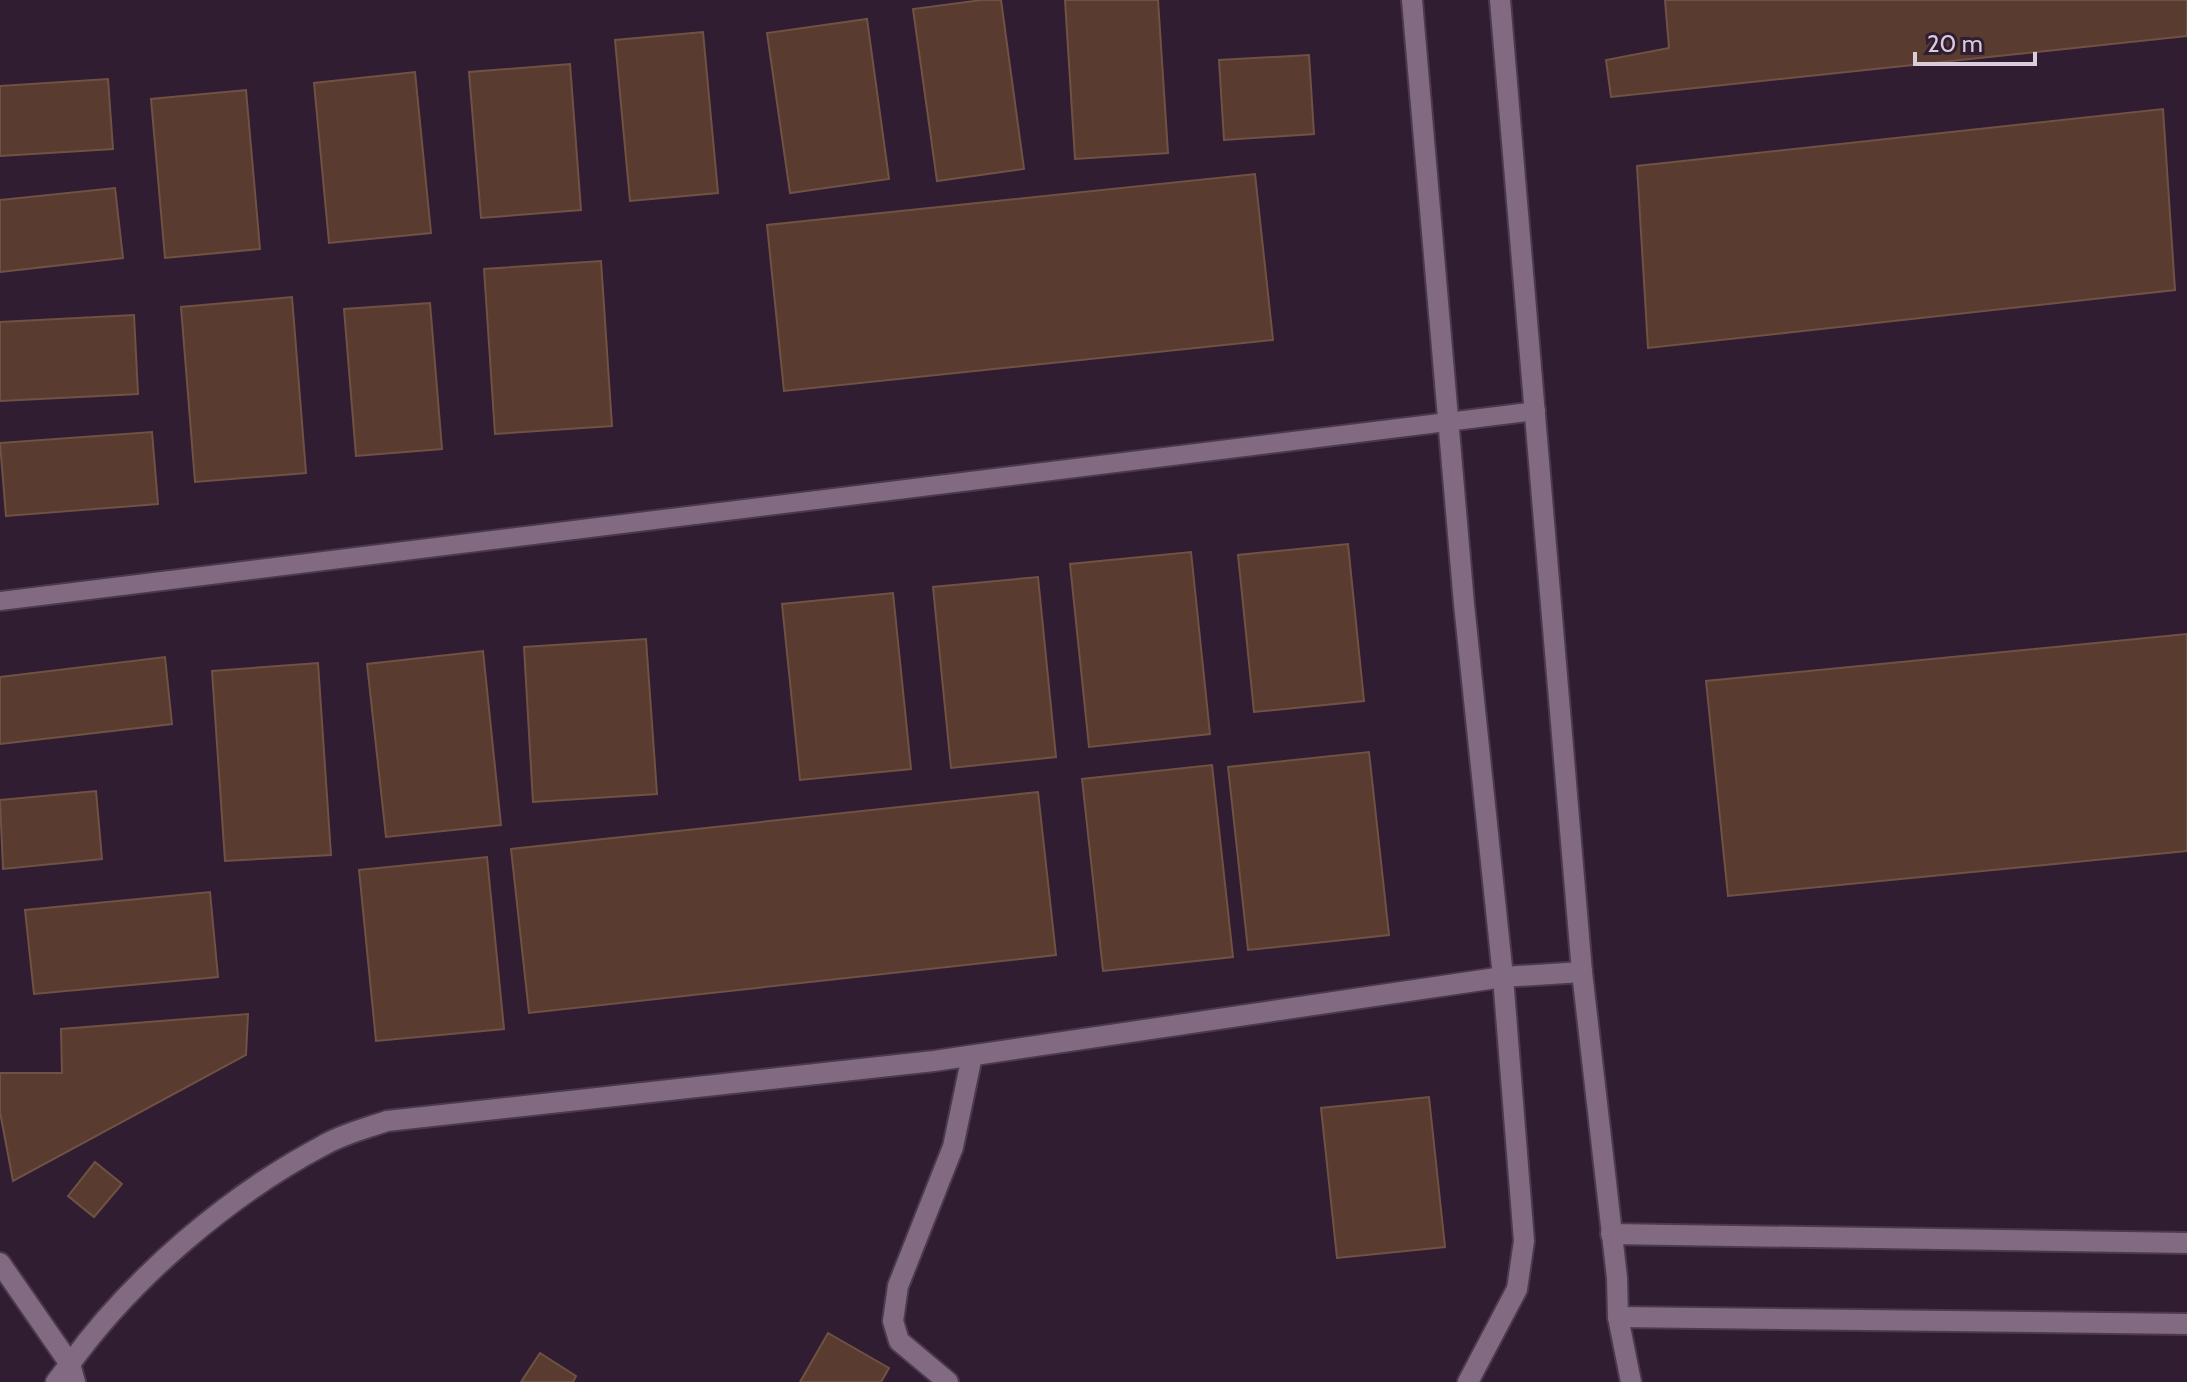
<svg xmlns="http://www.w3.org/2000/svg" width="2187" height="1382" viewBox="0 0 2187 1382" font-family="Cabin,sans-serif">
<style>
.building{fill:#593c2f;stroke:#705244;stroke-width:2}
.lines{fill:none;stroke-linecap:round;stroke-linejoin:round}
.lane-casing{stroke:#4a3a4b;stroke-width:22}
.street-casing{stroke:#4a3a4b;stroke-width:24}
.secondary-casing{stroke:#4a3a4b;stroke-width:24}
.lane{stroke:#816a82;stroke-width:18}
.street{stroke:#816a82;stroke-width:20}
.secondary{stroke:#816a82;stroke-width:20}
</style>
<rect width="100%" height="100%" fill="#301d32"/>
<g class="building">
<polygon points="982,0 1001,0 1024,169 937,181 913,9"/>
<polygon points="1065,0 1158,0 1168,153 1075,159"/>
<polygon points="1665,0 2187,0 2187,36 1611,97 1606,60 1669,48"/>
<polygon points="867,19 889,179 790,193 767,33"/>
<polygon points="703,32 718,193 630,201 615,40"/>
<polygon points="1309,55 1314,134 1224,140 1219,60"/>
<polygon points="570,64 581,210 481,218 469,72"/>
<polygon points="415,72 431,233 329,243 314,83"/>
<polygon points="108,79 113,149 0,156 0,86"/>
<polygon points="246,90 260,249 165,258 151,99"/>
<polygon points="2163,109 2175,290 1648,348 1637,166"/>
<polygon points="1255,174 1273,340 784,391 767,225"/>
<polygon points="115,188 123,258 0,272 0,200"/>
<polygon points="601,261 612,426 495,434 484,269"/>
<polygon points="292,297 306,473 195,482 181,307"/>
<polygon points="430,303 442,449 356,456 344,309"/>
<polygon points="134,315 138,394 0,401 0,322"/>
<polygon points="152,432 158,504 6,516 0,443"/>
<polygon points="1348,544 1364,701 1254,712 1238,555"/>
<polygon points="1191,552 1210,734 1089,747 1070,564"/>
<polygon points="1038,577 1056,757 951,768 933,587"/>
<polygon points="893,593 911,769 800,780 782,604"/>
<polygon points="2187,634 2187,851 1728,896 1706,681"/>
<polygon points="646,639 657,794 533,802 524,647"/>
<polygon points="483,651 501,825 386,837 367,664"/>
<polygon points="165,657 172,724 0,744 0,677"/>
<polygon points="318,663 331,855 225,861 212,671"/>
<polygon points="1369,752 1389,935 1248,950 1228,767"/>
<polygon points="1212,765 1233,957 1103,971 1082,779"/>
<polygon points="96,791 102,859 3,869 0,800"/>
<polygon points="1038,792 1056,955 529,1013 511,849"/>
<polygon points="487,857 504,1029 376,1041 359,870"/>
<polygon points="210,892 218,977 34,994 25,910"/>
<polygon points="248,1014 246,1055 13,1181 0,1112 0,1073 62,1073 61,1029"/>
<polygon points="1429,1097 1445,1247 1337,1258 1321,1108"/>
<polygon points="95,1162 122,1184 94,1217 68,1196"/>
<polygon points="828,1333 889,1368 881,1382 800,1382"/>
<polygon points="540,1353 576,1376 573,1382 521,1382"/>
</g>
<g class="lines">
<g class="lane-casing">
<polyline id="lane" points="0,601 1536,411"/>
</g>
<g class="street-casing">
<g id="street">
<path d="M75,1382L70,1364C133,1277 229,1195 324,1145C343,1134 367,1128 387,1121L934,1061L1503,977L1582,972"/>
<polyline points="948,1382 899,1341 893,1321 898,1286 953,1147 972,1056"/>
</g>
</g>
<g class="secondary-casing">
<g id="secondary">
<polyline points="1412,0 1464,604 1503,977 1524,1241 1517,1289 1468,1382"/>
<polyline points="1500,0 1582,972 1617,1278 1618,1317 1631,1382"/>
<polyline points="1611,1234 2187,1243"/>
<polyline points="0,1263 70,1364 56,1382"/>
<polyline points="1618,1317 2187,1324"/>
</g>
</g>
<use href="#lane" class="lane"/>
<use href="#street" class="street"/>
<use href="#secondary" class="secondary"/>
</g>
<path d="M1915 52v12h120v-12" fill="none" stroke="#dacddb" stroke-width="4"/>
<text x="1927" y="52" font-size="24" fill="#dacddb" stroke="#301d32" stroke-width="6" paint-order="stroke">20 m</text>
</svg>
